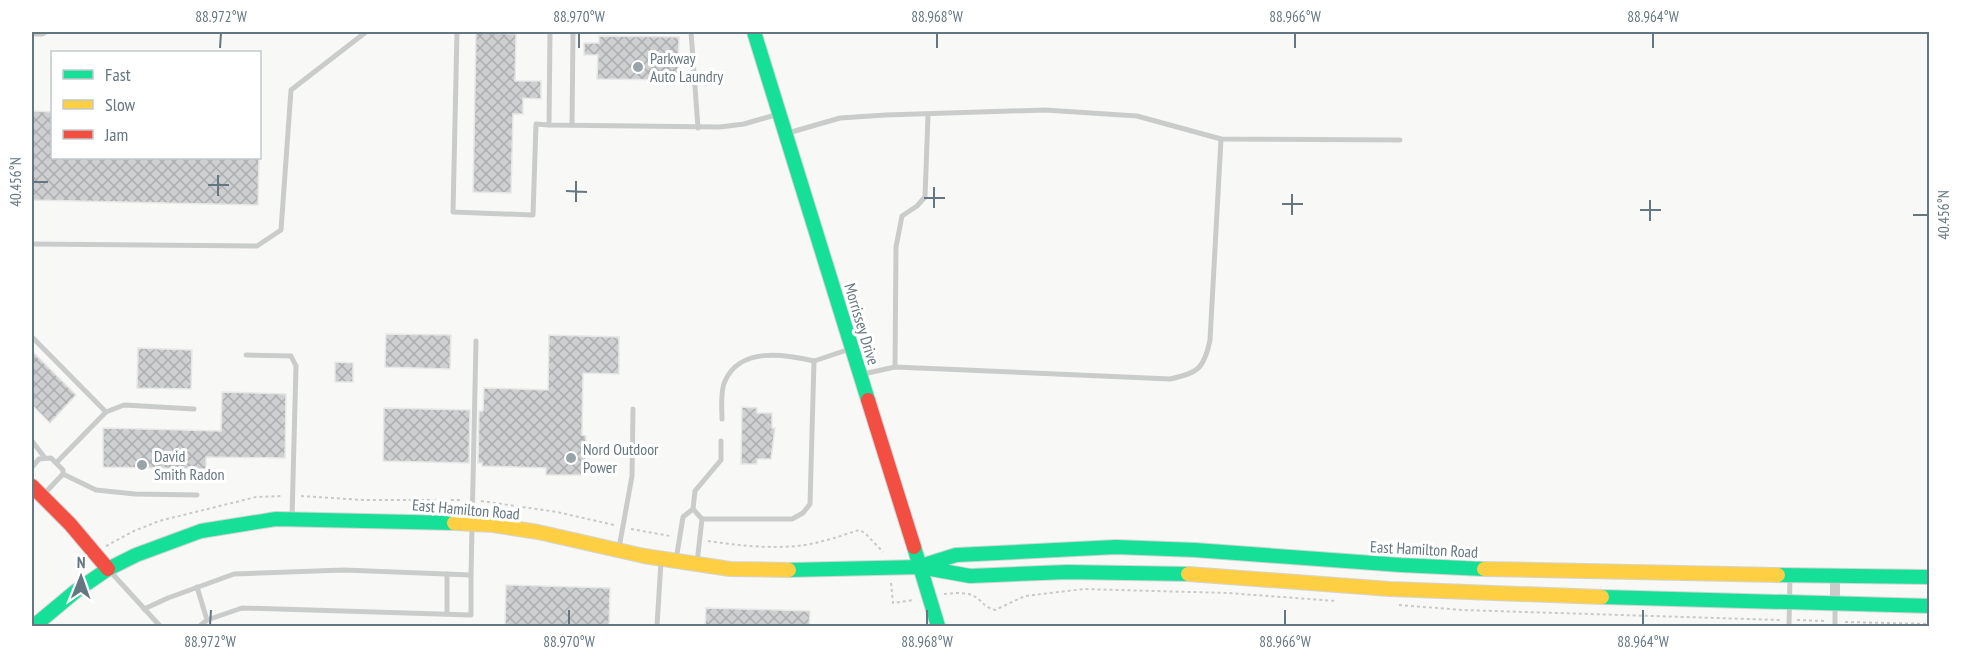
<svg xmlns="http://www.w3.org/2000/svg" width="1961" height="658" viewBox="0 0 1961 658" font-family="'PT Sans Narrow',sans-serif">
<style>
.building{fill:url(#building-cross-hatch);stroke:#e7e7e6;stroke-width:1.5}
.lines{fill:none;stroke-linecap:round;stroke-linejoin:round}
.fast-casing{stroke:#d3d4d5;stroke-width:16}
.slow-casing{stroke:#d3d4d5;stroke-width:16}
.jam-casing{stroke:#d3d4d5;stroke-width:16}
.path{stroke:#c8c9ca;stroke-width:2;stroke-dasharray:3 3;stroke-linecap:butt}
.lane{stroke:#cacccc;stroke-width:5}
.street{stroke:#cacccc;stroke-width:10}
.fast{stroke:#16e098;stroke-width:14}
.slow{stroke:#ffcf43;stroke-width:14}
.jam{stroke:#f24e42;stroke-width:14}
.ticks{fill:none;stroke:#647680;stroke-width:2}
.poi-dot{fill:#98a4aa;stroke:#fff;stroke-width:2}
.labels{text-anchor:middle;stroke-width:6;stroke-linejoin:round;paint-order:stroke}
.poi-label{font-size:16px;fill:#647680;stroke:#fff;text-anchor:start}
.street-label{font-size:16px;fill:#647680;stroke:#fff}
.neatline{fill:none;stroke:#647680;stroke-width:2}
.ticks-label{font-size:15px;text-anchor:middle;fill:#647680}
</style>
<defs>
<pattern id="building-cross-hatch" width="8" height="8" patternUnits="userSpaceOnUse" patternTransform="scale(1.5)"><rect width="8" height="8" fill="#cecfd0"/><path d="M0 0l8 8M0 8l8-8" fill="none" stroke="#abadae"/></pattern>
</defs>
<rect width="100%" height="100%" fill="#f8f8f7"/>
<g class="building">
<polygon points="476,33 516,34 515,81 541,81 541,99 523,98 523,114 513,114 511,193 473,192"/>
<polygon points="599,36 679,37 678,80 597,79 598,55 584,55 584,43 599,43"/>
<polygon points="32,111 52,112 52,158 259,158 258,205 32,200"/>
<polygon points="386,334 451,335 450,369 385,367"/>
<polygon points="549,335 619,337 619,374 583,373 582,435 586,436 585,475 546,475 546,468 482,466 482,463 478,463 479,411 483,411 484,388 548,390"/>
<polygon points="138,348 192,350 191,389 137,388"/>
<polygon points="32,351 76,395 50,423 32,405"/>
<polygon points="335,362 353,363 353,382 335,382"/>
<polygon points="222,392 286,394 285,458 206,457 206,469 103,467 103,428 221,431"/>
<polygon points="742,407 757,408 757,413 772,413 772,428 775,428 771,459 757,459 757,464 741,464"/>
<polygon points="384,408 470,410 469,463 383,461"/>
<polygon points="506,585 610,588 609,627 505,627"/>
<polygon points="706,608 810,611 809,627 705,627"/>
</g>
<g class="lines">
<g class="fast-casing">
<g id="fast">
<polyline points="754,32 868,400"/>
<polyline points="914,547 938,626"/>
<polyline points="921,566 956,555 1116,547 1195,550 1401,565 1484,569"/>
<polyline points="789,570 920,567 970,576 1067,572 1188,574"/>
<polyline points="1778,575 1930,577"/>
<polyline points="1602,597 1930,606"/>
<polyline points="34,626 76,591 108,569 136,555 201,531 276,519 454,523"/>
</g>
</g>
<g class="slow-casing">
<g id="slow">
<polyline points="454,523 493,525 538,532 644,556 730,569 789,570"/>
<polyline points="1484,569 1778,575"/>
<polyline points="1188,574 1390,589 1602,597"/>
</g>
</g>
<g class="jam-casing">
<g id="jam">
<polyline points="868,400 914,547"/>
<polyline points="32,486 70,524 108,569"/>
</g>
</g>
<g class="path">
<polyline points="301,496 363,500 463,500"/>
<polyline points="481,501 557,512 614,525"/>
<polyline points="631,529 670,536"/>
<path d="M708,541C741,546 787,551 819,542C833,539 846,534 859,530L865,533L883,552"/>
<polyline points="106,546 134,531 159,521 256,497 283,496"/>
<polyline points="891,583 893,603 914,600"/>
<path d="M944,594C952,593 967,592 974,596C984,602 982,606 995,610L1025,596L1084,589L1228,593L1336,601"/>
<polyline points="1399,605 1462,610 1780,620"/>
<polyline points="1797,620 1825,621"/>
<polyline points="1845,622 1930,624"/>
</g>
<g class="lane">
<polyline points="457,32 453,212 533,215 536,124 549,125"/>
<polyline points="550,32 549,125 720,127 744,124 775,115"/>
<polyline points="691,32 698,128"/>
<polyline points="32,34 42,34 46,32"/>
<polyline points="572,125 573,32"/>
<polyline points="788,133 840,118 886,115 1045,110 1137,116 1221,139 1400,140"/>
<polyline points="32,244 257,246 281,230 291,90 366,32"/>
<polyline points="32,337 106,412"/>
<polyline points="246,355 291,356 296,366 292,517"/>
<polyline points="895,367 896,247 902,216 917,206 925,197 928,115"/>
<path d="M863,374L895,367L1170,379C1198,373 1204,369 1210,340L1221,139"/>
<path d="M722,419C722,408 720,391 725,381C740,347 784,354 814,361"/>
<polyline points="32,441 45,458"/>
<polyline points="57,462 106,412 124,405 194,409"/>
<polyline points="32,467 39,459 51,458 63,470 63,474 43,495"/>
<polyline points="63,474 96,490 135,494 197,495"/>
<polyline points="693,509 695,491 721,460 721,441"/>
<polyline points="702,519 792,519 803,513 810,504 814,361 850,349"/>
<polyline points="619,548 632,476 633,409"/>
<polyline points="676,560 683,517 693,509 702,519 697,563"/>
<polyline points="109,570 160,626"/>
<polyline points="197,587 207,620"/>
<polyline points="1835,604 1835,626"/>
<polyline points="144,609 168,598 234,574 344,570 471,575 476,341"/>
<polyline points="447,614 447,574"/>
<polyline points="200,626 207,620 242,608 471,615 471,575"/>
<polyline points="657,626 661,561"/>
<polyline points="1789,626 1790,577"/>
</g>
<polyline class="street" points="1835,604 1835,576"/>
<use href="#fast" class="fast"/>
<use href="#slow" class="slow"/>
<use href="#jam" class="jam"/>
</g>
<path class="ticks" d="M220,48L221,33M579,48V33M937,48V33M1295,48V33M1653,48V33M33,182H48M208,185H229M566,191L587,192M218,196V175M924,198H945M576,202V181M1282,204H1303M934,208V187M1640,210H1661M1292,215V194M1913,215H1928M1650,221V200M210,625L211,610M569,625V610M927,625V610M1285,625V610M1643,625V610"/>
<g class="poi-dot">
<circle cx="638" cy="67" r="6"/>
<circle cx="571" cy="458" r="6"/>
<circle cx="142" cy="465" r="6"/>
</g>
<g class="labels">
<g class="poi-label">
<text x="650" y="64">Parkway<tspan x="650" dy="18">Auto Laundry</tspan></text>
<text x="583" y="455">Nord Outdoor<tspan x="583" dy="18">Power</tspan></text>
<text x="154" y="462">David<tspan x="154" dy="18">Smith Radon</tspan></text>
</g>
<g class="street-label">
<text transform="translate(862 324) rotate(73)" y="6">Morrissey Drive</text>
<text transform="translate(466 509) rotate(5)" y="6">East Hamilton Road</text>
<text transform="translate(1424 549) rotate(3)" y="6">East Hamilton Road</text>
</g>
</g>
<rect width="1961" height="658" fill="none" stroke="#ffffff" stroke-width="66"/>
<rect x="51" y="51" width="210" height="108" fill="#ffffff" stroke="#c1c8cc" stroke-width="1.5"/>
<rect x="63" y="70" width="30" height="9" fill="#16e098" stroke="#c1c8cc" stroke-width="1.5"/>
<text x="105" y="81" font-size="18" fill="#647680">Fast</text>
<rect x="63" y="100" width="30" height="9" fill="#ffcf43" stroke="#c1c8cc" stroke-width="1.5"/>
<text x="105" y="111" font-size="18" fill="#647680">Slow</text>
<rect x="63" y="130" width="30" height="9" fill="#f24e42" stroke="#c1c8cc" stroke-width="1.5"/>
<text x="105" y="141" font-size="18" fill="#647680">Jam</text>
<g transform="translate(81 577) rotate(1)" stroke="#ffffff" stroke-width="4.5" paint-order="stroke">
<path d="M0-4.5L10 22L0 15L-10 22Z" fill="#647680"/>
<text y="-9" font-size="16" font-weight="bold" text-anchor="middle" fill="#647680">N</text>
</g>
<rect x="33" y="33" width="1895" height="592" class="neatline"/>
<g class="ticks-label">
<text x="221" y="22">88.972°W</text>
<text x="579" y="22">88.970°W</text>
<text x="937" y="22">88.968°W</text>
<text x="1295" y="22">88.966°W</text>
<text x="1653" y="22">88.964°W</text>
<text transform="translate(16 182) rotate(-90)" y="5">40.456°N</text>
<text transform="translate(1944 215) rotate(-90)" y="5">40.456°N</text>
<text x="210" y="647">88.972°W</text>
<text x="569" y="647">88.970°W</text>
<text x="927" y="647">88.968°W</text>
<text x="1285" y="647">88.966°W</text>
<text x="1643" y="647">88.964°W</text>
</g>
</svg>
